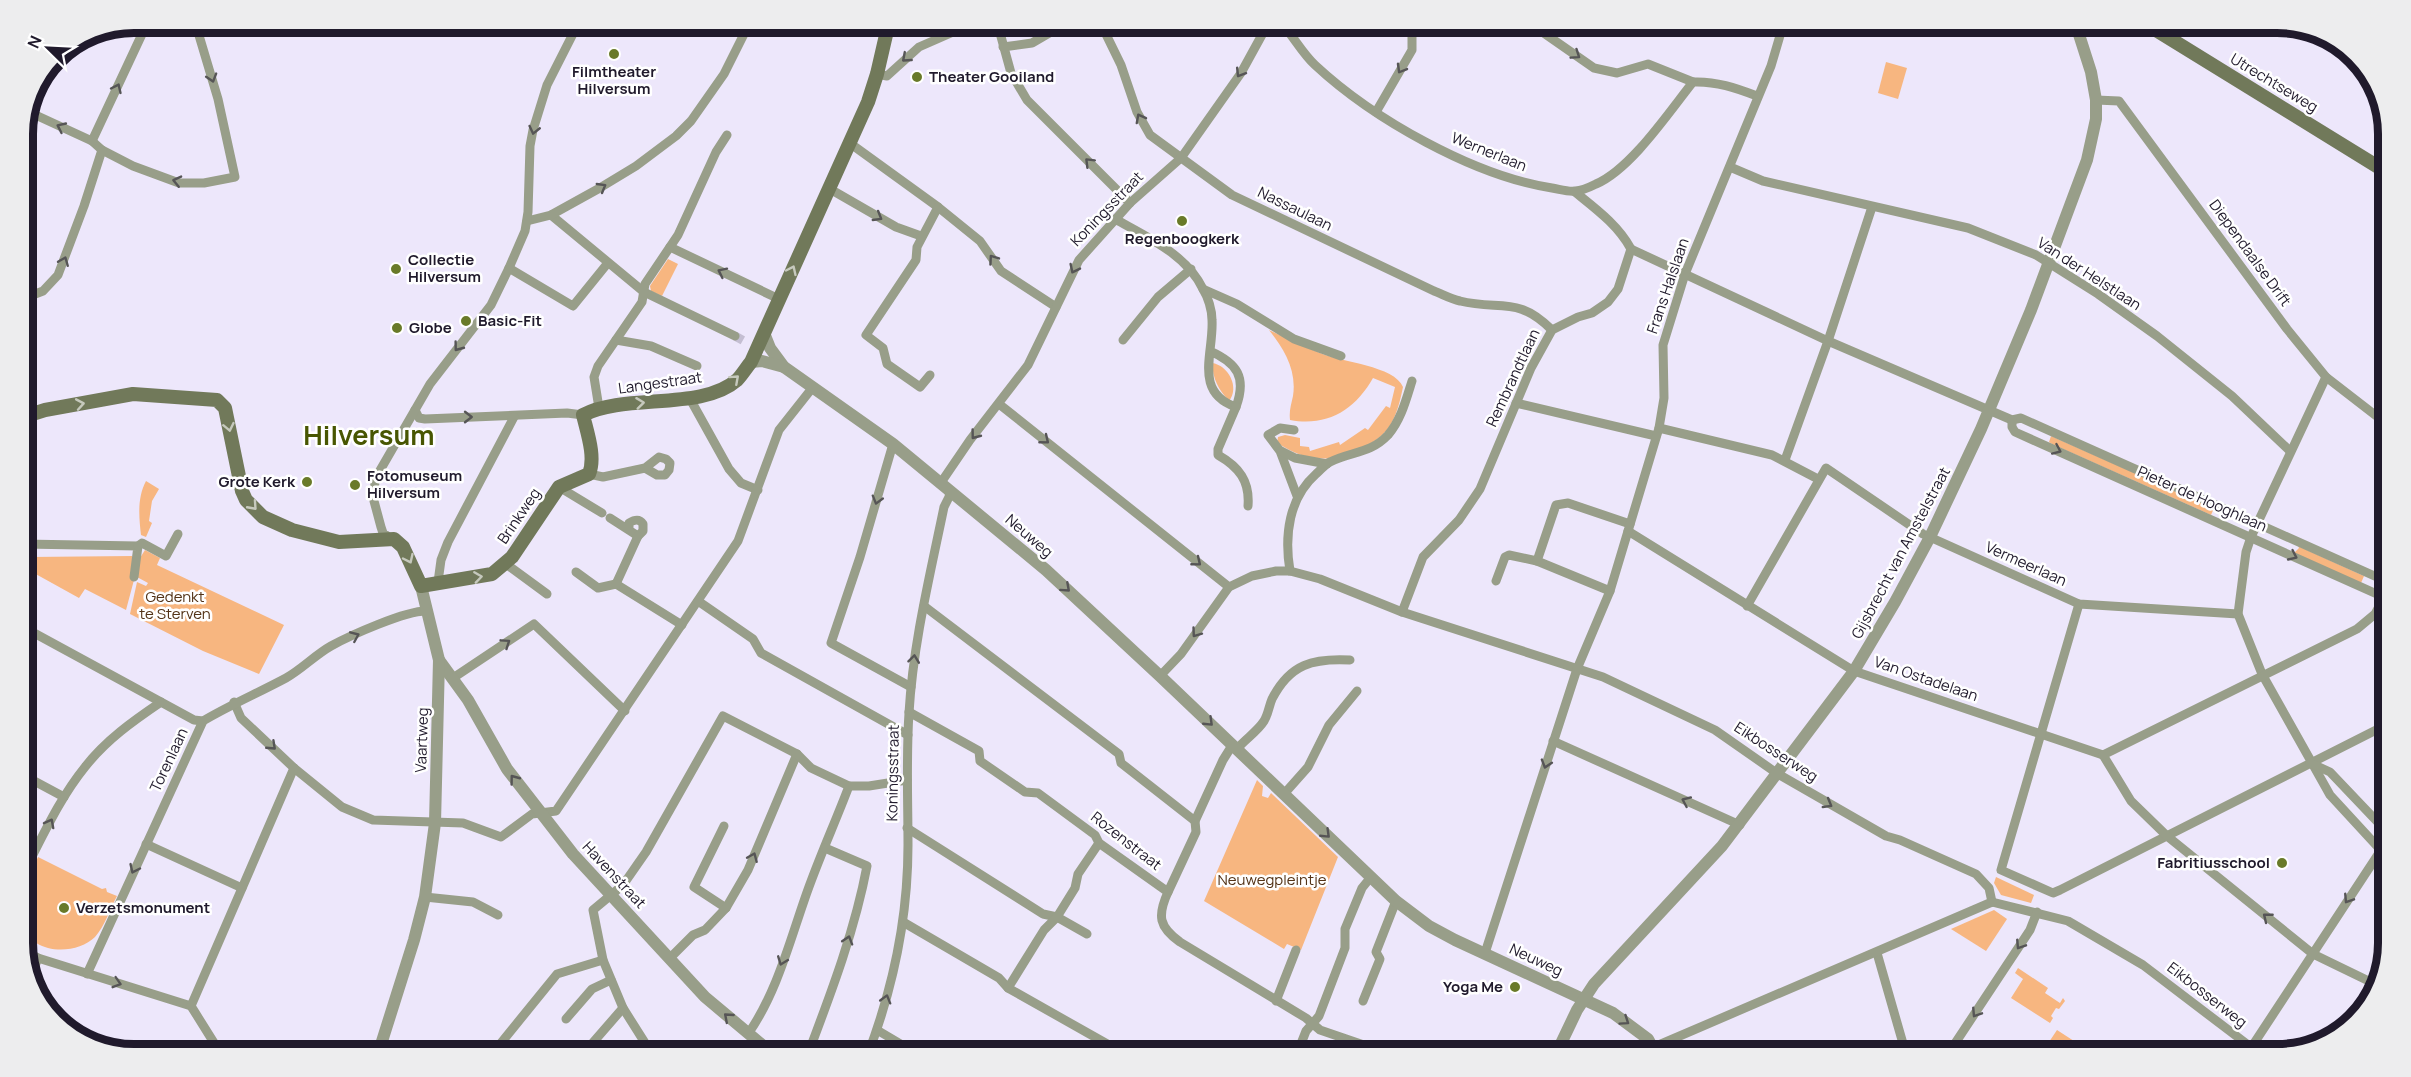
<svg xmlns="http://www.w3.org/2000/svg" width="2411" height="1077" viewBox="0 0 2411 1077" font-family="Manrope,sans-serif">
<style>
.green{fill:#f7b680}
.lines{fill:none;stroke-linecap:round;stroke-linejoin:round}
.minor-tunnel{stroke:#c4bed2;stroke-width:9;stroke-dasharray:9 4.5;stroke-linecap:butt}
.minor{stroke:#989e89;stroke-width:9}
.tertiary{stroke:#989e89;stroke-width:12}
.secondary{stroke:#71795a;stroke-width:14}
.oneway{stroke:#565556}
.oneway2{stroke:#c6c9bd}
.poi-dot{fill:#697a29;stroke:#fff;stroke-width:2}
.labels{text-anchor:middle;stroke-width:5;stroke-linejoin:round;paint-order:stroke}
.poi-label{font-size:15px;font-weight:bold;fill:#201a2c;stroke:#fff;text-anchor:start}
.street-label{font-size:15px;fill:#201a2c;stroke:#fff}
.park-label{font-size:15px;fill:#533317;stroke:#fff}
.town-label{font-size:27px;font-weight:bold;fill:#485602;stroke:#fff}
.rim{fill:none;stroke:#201a2c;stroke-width:8}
</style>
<rect width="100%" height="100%" fill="#ede7fb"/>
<g class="green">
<polygon points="1886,62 1907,68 1898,99 1878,93"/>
<polygon points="668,259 678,264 662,296 651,291 650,286"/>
<path d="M1269,330C1286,338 1303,346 1320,353C1341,362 1395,366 1403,387C1400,401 1397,415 1389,427C1382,437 1371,444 1360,449C1329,464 1306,461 1277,443L1278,437L1285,435L1300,438V446L1309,447L1310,451L1339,442L1340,445L1365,428L1368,430L1386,406L1390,408L1395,387L1373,378C1355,410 1327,427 1290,420C1289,411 1291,405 1293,396C1297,370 1284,349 1269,330Z"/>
<path d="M1212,363C1228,365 1240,387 1229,401C1218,389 1213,379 1212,363Z"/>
<polygon points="2051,436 2214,508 2211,515 2052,444 2049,442"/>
<path d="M146,481L159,489L152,501L149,521L152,523L146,537L141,535C139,517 137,498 146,481Z"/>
<polygon points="2298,546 2364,576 2361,583 2294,553 2299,548"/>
<polygon points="145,550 160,558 157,565 284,625 259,674 203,651 130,614 137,582 146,586 148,583 137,577 140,558"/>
<polygon points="132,556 134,580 126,610 85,589 79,598 23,567 29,557"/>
<polygon points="1257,780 1263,786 1262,796 1268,798 1271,793 1338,857 1301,950 1287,944 1284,949 1204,901"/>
<path d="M38,857L102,889L106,888L107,892L117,896C110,909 105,926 95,937C76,956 29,955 23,923C18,898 29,878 38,857Z"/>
<polygon points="1996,877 2034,895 2031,903 2001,895 1994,883"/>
<polygon points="1994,910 2007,919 1986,951 1951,929"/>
<polygon points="2018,968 2048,988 2045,993 2060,1003 2063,998 2065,1001 2059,1009 2056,1008 2051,1016 2053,1018 2050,1023 2011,998 2023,979 2015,973"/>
<polygon points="2057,1030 2094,1054 2035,1054 2039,1049 2043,1051"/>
</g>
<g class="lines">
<polyline class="minor-tunnel" points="735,336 744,341"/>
<g class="minor">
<polyline points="997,22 1011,73 1027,100 1130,203"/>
<path d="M1100,22L1121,65L1137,112L1150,135L1232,195L1434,291C1442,294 1451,299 1460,301C1500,311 1517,295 1552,330"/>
<path d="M1279,22L1284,26C1295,39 1303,54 1315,65C1373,119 1474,176 1552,188C1559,189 1568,192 1575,191C1581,191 1590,187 1596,184C1631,169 1669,112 1693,82C1716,81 1736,88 1757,96"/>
<polyline points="1528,22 1594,68 1617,73 1648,64 1693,82"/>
<polyline points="1003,47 1032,43 1068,22"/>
<polyline points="877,74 887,76 919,47 976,22"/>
<polyline points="2096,100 2119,101 2287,329 2326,377 2388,425"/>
<polyline points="29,112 92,141 102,150 133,166 179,183 204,183 235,177 218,99 195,22"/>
<polyline points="1376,112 1412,50 1412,22"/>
<polyline points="92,141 143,32 149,22"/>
<polyline points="851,144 938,207 980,241 1001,271 1056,307"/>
<polyline points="1730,167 1763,181 1968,228 2036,255 2098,294 2157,336 2232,396 2290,451"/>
<polyline points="830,189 896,227 921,236"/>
<polyline points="551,215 644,292 735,336"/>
<path d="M1115,219C1147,237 1186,254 1203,289C1208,297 1212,310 1212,320C1214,353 1193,392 1236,407C1247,377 1237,363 1210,351"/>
<polyline points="527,221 551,215 598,189 636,166 676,136 691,121 724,74 750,22"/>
<polyline points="670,247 779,299"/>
<polyline points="1631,249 1828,341 2012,420 2021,418 2388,582"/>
<polyline points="509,268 573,306 607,264"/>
<polyline points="1203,289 1237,304 1294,339 1341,356"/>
<polyline points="23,295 30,296 43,291 58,275 84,206 102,150"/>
<polyline points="616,340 651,346 697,366"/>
<polyline points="1123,340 1158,297 1191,269"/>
<polyline points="930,375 920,387 887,364 883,348 866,335 916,260 917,247 938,207"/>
<polyline points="2326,377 2251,537 2246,552 2238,614 2262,674 2330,795 2388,858"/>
<polyline points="689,397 729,469 741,483 758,490"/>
<polyline points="1516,403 1656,436"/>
<polyline points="999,404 1229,587"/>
<path d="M1236,407L1218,449V455C1239,467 1250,481 1248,506"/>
<polyline points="599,408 594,377 598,366 642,302 645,284 678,235 716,152 727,135"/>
<polyline points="415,410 419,418 425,419 567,413 583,415"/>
<polyline points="2012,420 2012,427 2015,432 2388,599"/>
<polyline points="1659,428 1772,455 1818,479"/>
<polyline points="1294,430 1280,428 1268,435 1280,451 1297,496"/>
<polyline points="893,444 860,557 831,643 911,687"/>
<polyline points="1281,451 1295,458 1327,464"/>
<polyline points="1785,460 1828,341 1872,207"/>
<polyline points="589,474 603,477 645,468 659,457 666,459 670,463 669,470 665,475 657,475 645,468"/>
<polyline points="940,484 970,440 1028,365 1079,260 1130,203 1181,158 1241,73 1269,22"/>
<polyline points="559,487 602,513"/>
<path d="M610,518L638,536L643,531V524C639,518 634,520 629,523V529"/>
<polyline points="1628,531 1854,671 2103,755"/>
<polyline points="390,538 383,533 381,527 374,501 375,479 430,384 491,305 509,268 525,231 528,212 530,146 533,130 547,85 579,22"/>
<polyline points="23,544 138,546 134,577"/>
<polyline points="138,546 142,543 166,556 178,534"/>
<polyline points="506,564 547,594"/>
<path d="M1290,571C1284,535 1289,498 1316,474C1321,470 1325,464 1330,462C1352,451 1370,454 1388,435C1401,420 1406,400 1412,381"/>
<polyline points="576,572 598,588 616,584 682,625"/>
<polyline points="1496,581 1505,557 1509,555 1537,561"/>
<polyline points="438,582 441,560 448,542 514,417"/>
<polyline points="616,584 638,536"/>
<polyline points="1610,591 1537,561 1556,505 1568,503 1630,524"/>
<polyline points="698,601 753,639 761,653 908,735"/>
<polyline points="2079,604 2001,870 2053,893 2060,890 2388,724"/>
<polyline points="924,606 1119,754 1121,763 1195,821"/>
<polyline points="1747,606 1826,468 1923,534 2079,604 2238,614"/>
<path d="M1402,612L1423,557L1459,520L1480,489L1531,368L1552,330L1578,317L1592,313L1608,302L1618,289L1631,249C1618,225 1596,209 1575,192"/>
<polyline points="23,627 194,720 203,721"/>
<polyline points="1160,676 1181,654 1229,587 1252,576 1276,571 1290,571 1320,579 1402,612 1603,677 1715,730 1778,774 1886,836 1900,840 1976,874 1989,888 1992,902"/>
<polyline points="453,678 534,624 625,711"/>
<polyline points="234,702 241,718 294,768 342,807 373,820 463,823 501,837 532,814 556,811 738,541 779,430 813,387"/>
<path d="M909,712L979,751L980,761L1025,792L1038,793L1095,835L1099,843L1168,892C1157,916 1159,927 1180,942L1306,1018L1320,1030L1390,1054"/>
<polyline points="1553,741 1740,825"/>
<path d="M1237,749C1245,739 1257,732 1264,721C1268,715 1269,706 1272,699C1290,664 1313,658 1350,660"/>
<polyline points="2103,755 2131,801 2167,836 2313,954 2379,986"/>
<polyline points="2103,755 2357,629 2375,614 2384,597"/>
<polyline points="2310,763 2330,772 2388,833"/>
<polyline points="23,775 64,797"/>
<polyline points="1284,794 1308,767 1329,725 1357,691"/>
<polyline points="724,826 694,887 726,908"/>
<polyline points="907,828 1043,914 1057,917 1087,934"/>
<polyline points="146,844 242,888"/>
<path d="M23,874C42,838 59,799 85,767C106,740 133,721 161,702"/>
<polyline points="1168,892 1196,832 1195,821 1223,760 1233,744"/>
<polyline points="425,897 473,902 498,915"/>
<polyline points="1992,902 2068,921 2143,965 2260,1054"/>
<polyline points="903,922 999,978 1008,988 1125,1054"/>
<polyline points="23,949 38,958 191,1006 221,1054"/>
<polyline points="1485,953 1577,669 1610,591 1659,428 1664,398 1663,345 1685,274 1771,66 1784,22"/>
<polyline points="1877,953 1906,1054"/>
<polyline points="669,959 693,935 705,930 726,908 748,870 797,754"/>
<polyline points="32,974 38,958"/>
<path d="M87,974L203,721C230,705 258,693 286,678C302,669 315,655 331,646C351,635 405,611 426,611"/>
<polyline points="1008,988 1044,930 1057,917 1075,888 1078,874 1099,843"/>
<polyline points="1276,1001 1296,950"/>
<polyline points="1363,1001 1380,959 1376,952 1396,901"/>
<polyline points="191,1006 294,768"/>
<polyline points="566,1019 592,989 611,980"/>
<polyline points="877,1030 904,1046 909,1054"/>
<path d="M748,1034C776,994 789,944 805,898C818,860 835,823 849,786"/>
<polyline points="1654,1047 1992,902"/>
<polyline points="492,1054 557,974 603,960"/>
<polyline points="583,1054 623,1008"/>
<polyline points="652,1054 623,1008 603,960 593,910 623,885 646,852 723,716 797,754 811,768 849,786 869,786 907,780"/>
<path d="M808,1054C831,993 855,930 867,866L825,848"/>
<path d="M868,1054C893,988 908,917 908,845C908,801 906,757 909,713C913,644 930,575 944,507L949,497L950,491"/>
<polyline points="1297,1054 1306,1031 1319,1016 1345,948 1345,929 1362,888 1371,877"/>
<polyline points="1392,1054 1405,1051 1417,1054"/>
<polyline points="1948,1054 2030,930 2037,912"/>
<polyline points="2247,1054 2381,850"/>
</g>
<g class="tertiary">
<polyline points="764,333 770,348 784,367 893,444 1046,570 1160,676 1396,901 1429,926 1455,940 1613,1013 1648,1039 1656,1054"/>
<polyline points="751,362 762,361 784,367"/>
<polyline points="439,660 468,700 507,769 573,854 705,997 773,1054"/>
<polyline points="378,1054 414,940 425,897 435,823 439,660 421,586"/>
<polyline points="1556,1054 1577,1010 1594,984 1722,846 1854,671 1895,602 1930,537 1981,429 2031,310 2087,160 2096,119 2096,100 2091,72 2075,22"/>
</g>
<g class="secondary">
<polyline points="2143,22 2388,173"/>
<path d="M23,417L45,410L133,394L217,400L225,408L242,491L246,500L263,517L292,530L339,542L394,539L403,547L421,586L492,574L512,557L559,487L589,474C596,457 587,432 583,415C625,393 702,411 737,380C742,375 746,368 751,362L868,102L877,74L889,22"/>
</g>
</g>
<defs><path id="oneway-chevron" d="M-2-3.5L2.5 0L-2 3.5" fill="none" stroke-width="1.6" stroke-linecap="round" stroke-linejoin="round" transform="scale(1.5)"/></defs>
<g class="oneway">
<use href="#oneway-chevron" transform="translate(1576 55) rotate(34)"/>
<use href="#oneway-chevron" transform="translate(906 58) rotate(139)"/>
<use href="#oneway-chevron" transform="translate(1401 69) rotate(120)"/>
<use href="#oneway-chevron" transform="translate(1240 73) rotate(122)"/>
<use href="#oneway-chevron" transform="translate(212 78) rotate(73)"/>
<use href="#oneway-chevron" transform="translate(117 88) rotate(-65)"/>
<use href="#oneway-chevron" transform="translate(1140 118) rotate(-118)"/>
<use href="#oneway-chevron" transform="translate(61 127) rotate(-155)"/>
<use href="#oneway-chevron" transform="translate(534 130) rotate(103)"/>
<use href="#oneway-chevron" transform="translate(1089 162) rotate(-135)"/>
<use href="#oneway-chevron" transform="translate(177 181) rotate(-167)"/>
<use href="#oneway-chevron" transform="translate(602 187) rotate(-30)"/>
<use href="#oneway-chevron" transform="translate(878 217) rotate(31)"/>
<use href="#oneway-chevron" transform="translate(993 259) rotate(-125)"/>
<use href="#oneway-chevron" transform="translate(64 261) rotate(-68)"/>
<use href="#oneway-chevron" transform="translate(1074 269) rotate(116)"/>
<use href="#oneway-chevron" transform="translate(722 272) rotate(-154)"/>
<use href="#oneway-chevron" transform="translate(458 347) rotate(127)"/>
<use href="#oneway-chevron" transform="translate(468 417)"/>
<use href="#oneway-chevron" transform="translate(975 435) rotate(127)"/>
<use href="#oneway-chevron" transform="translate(1045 440) rotate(39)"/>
<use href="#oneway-chevron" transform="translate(2057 450) rotate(24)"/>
<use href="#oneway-chevron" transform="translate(877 500) rotate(106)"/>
<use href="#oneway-chevron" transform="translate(2293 556) rotate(25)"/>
<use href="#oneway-chevron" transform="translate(1197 562) rotate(39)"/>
<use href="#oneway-chevron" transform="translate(1066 588) rotate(42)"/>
<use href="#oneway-chevron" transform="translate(1196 633) rotate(126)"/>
<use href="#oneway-chevron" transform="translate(355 636) rotate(-23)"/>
<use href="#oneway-chevron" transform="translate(506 643) rotate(-34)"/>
<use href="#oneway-chevron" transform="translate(914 659) rotate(-83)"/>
<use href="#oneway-chevron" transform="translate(1209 722) rotate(44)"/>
<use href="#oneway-chevron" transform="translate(272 746) rotate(43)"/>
<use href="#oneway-chevron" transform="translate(1546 764) rotate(107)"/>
<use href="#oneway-chevron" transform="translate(514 779) rotate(-127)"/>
<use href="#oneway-chevron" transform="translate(1686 801) rotate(-156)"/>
<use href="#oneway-chevron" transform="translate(1828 804) rotate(30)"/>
<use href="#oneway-chevron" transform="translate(50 823) rotate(-62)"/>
<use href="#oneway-chevron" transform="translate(1326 834) rotate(44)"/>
<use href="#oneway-chevron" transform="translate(753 857) rotate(-67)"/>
<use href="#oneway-chevron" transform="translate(134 869) rotate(115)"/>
<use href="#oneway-chevron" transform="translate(2348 899) rotate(123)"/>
<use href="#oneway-chevron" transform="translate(2267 917) rotate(-141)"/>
<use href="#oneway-chevron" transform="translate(848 940) rotate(-73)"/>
<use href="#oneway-chevron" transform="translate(2020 945) rotate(123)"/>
<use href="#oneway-chevron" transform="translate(782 961) rotate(111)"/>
<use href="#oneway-chevron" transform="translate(117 983) rotate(17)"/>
<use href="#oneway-chevron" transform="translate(886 999) rotate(-74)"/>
<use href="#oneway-chevron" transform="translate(1976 1013) rotate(123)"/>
<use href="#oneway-chevron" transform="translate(728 1017) rotate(-139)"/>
<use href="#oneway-chevron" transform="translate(1625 1021) rotate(34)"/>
</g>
<g class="oneway2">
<use href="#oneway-chevron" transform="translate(792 270) rotate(-65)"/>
<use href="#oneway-chevron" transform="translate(735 379) rotate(-42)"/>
<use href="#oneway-chevron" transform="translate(640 403) rotate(-7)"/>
<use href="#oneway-chevron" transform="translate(80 404) rotate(-10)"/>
<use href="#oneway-chevron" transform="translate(229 427) rotate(78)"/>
<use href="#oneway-chevron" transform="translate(253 506) rotate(48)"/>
<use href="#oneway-chevron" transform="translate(409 559) rotate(65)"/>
<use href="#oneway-chevron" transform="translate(478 577) rotate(-8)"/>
</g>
<g class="poi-dot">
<circle cx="614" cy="54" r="6"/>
<circle cx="917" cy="77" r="6"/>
<circle cx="1182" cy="221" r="6"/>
<circle cx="396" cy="269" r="6"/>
<circle cx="466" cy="321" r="6"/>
<circle cx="397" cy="328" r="6"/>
<circle cx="307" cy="482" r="6"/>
<circle cx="355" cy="485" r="6"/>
<circle cx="2282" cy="863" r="6"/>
<circle cx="64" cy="908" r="6"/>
<circle cx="1515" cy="987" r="6"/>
</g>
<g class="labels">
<g class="poi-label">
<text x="614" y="77" text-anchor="middle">Filmtheater<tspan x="614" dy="17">Hilversum</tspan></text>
<text x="929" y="82">Theater Gooiland</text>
<text x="1182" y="244" text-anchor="middle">Regenboogkerk</text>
<text x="408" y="265">Collectie<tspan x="408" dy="17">Hilversum</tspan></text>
<text x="478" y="326">Basic-Fit</text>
<text x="409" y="333">Globe</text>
<text x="367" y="481">Fotomuseum<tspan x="367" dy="17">Hilversum</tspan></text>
<text x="295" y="487" text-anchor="end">Grote Kerk</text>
<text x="2270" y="868" text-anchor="end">Fabritiusschool</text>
<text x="76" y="913">Verzetsmonument</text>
<text x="1503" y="992" text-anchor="end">Yoga Me</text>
</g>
<g class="street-label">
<text transform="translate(2274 83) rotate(31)" y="5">Utrechtseweg</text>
<text transform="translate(1489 152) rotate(22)" y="5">Wernerlaan</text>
<text transform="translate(1107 209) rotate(-46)" y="5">Koningsstraat</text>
<text transform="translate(1295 209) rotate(26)" y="5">Nassaulaan</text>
<text transform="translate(2250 253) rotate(54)" y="5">Diependaalse Drift</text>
<text transform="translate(2089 274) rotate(33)" y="5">Van der Helstlaan</text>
<text transform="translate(1668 286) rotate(-71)" y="5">Frans Halslaan</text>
<text transform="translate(1513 378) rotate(-65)" y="5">Rembrandtlaan</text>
<text transform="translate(660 383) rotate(-8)" y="5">Langestraat</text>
<text transform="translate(2202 499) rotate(24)" y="5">Pieter de Hooghlaan</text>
<text transform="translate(519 516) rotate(-56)" y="5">Brinkweg</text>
<text transform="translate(1029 536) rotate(41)" y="5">Neuweg</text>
<text transform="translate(1901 553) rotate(-62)" y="5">Gijsbrecht van Amstelstraat</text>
<text transform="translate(2026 564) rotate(24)" y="5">Vermeerlaan</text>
<text transform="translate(1926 679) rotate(19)" y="5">Van Ostadelaan</text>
<text transform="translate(422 740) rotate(-88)" y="5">Vaartweg</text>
<text transform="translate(1776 752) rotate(33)" y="5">Eikbosserweg</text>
<text transform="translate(169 760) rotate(-65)" y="5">Torenlaan</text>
<text transform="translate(893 773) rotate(-89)" y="5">Koningsstraat</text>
<text transform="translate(1126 841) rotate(38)" y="5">Rozenstraat</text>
<text transform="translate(614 875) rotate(47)" y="5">Havenstraat</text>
<text transform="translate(1536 960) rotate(25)" y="5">Neuweg</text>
<text transform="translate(2207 995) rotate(38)" y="5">Eikbosserweg</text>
</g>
<g class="park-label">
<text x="175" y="602">Gedenkt<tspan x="175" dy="17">te Sterven</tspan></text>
<text x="1272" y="885">Neuwegpleintje</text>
</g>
<g class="town-label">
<text x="369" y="445">Hilversum</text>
</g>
</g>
<path d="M0 0H2411V1077H0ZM134 33H2277A101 101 0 0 1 2378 134V943A101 101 0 0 1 2277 1044H134A101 101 0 0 1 33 943V134A101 101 0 0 1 134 33Z" fill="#ededee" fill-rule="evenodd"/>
<path class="rim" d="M134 33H2277A101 101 0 0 1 2378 134V943A101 101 0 0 1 2277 1044H134A101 101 0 0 1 33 943V134A101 101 0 0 1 134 33Z"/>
<g transform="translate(48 48) rotate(294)" stroke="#ffffff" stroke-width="4.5" paint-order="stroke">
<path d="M0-4.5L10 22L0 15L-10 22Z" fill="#201a2c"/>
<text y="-9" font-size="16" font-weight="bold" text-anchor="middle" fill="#201a2c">N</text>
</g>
</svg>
